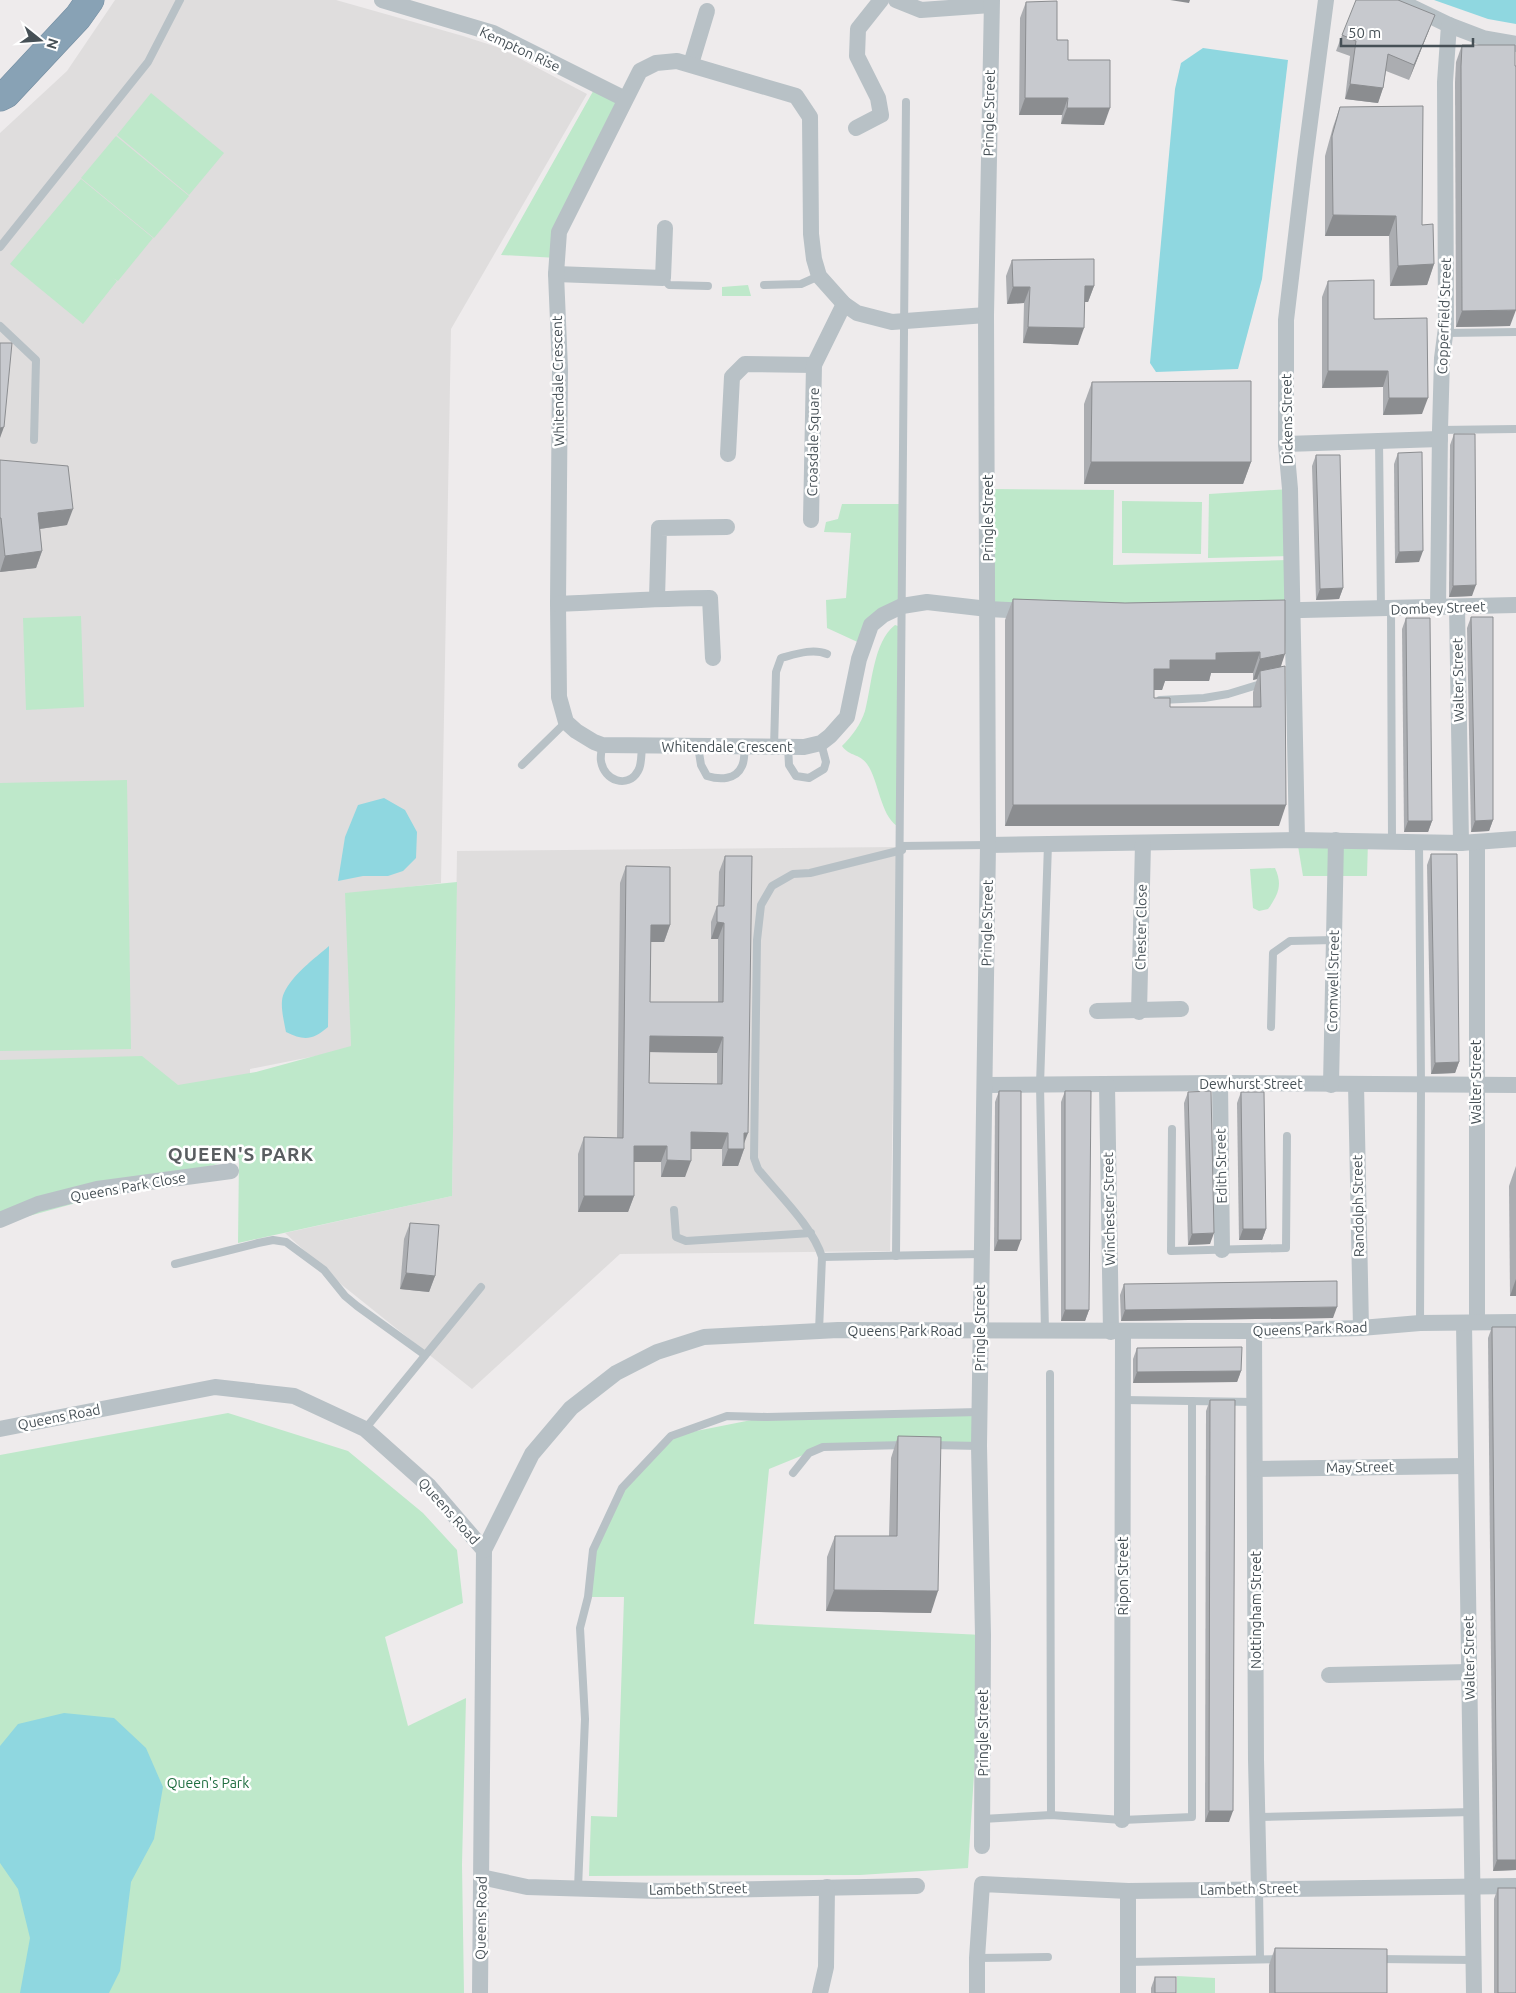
<svg xmlns="http://www.w3.org/2000/svg" width="1516" height="1993" viewBox="0 0 1516 1993" font-family="Ubuntu,sans-serif">
<style>
.education{fill:#dfdddd}
.green{fill:#bee8ca}
.water{fill:#8fd7e0}
.lines{fill:none;stroke-linecap:round;stroke-linejoin:round}
.highway-casing{stroke:#748da1;stroke-width:29}
.lane{stroke:#b8c1c6;stroke-width:8}
.street{stroke:#b8c1c6;stroke-width:16}
.highway{stroke:#88a2b5;stroke-width:28}
.wall{fill:#abadb1;fill-rule:evenodd}
.shaded-wall{fill:#8b8d90}
.building{fill:#c7c9ce;stroke:#8b8d90;fill-rule:evenodd}
.labels{text-anchor:middle;stroke-width:5;stroke-linejoin:round;paint-order:stroke}
.street-label{font-size:14px;fill:#465056;stroke:#fff}
.park-label{font-size:14px;fill:#206e40;stroke:#fff}
.district-label{font-size:19px;font-weight:bold;letter-spacing:1px;fill:#595d60;stroke:#fff}
</style>
<rect width="100%" height="100%" fill="#eeebec"/>
<g class="education">
<polygon points="115,0 336,0 463,36 500,48 587,94 451,329 441,883 349,894 351,1049 250,1069 250,1136 0,1135 0,133 67,71"/>
<polygon points="898,847 890,1251 620,1254 472,1389 342,1285 285,1233 452,1196 457,851"/>
</g>
<g class="green">
<polygon points="596,86 625,99 559,232 558,258 501,255"/>
<polygon points="151,93 224,153 189,195 117,135"/>
<polygon points="116,136 189,196 154,238 81,178"/>
<polygon points="81,179 153,238 118,281 113,278 117,281 83,324 10,264"/>
<polygon points="748,285 751,296 722,296 722,287"/>
<polygon points="990,489 1114,490 1113,565 1288,560 1290,605 988,609"/>
<polygon points="1290,489 1291,556 1208,558 1209,494"/>
<polygon points="1122,501 1202,502 1201,554 1122,553"/>
<polygon points="842,504 903,504 902,606 883,615 864,645 827,628 826,600 846,598 851,533 824,532 826,522 838,519"/>
<polygon points="81,616 84,707 26,710 23,618"/>
<path d="M895,625L898,626L897,826C880,814 879,781 867,764C859,753 850,757 842,746C852,736 861,724 865,711C872,685 873,642 895,625Z"/>
<polygon points="127,780 131,1049 0,1051 0,783"/>
<polygon points="1297,840 1368,841 1367,876 1303,876"/>
<path d="M1275,868C1283,885 1278,895 1268,909L1259,911L1253,908L1250,869Z"/>
<polygon points="457,882 452,1196 238,1243 239,1158 0,1224 0,1060 142,1056 178,1085 256,1072 351,1046 345,893"/>
<polygon points="979,1412 979,1446 823,1447 769,1469 754,1624 983,1635 968,1868 860,1875 589,1876 591,1816 617,1817 624,1597 588,1597 593,1550 622,1488 671,1436 767,1417"/>
<polygon points="228,1413 348,1451 423,1513 457,1550 463,1603 385,1637 408,1726 466,1698 462,1865 464,1993 0,1993 0,1455"/>
<polygon points="1177,1976 1215,1978 1215,1993 1177,1993"/>
</g>
<g class="water">
<polygon points="1434,0 1516,0 1516,24 1488,19"/>
<polygon points="1203,48 1288,60 1262,279 1238,369 1156,372 1150,363 1175,89 1181,63"/>
<polygon points="384,798 405,810 417,832 416,858 403,871 388,876 363,876 338,881 345,837 358,805"/>
<path d="M329,946L328,1027C313,1040 304,1041 286,1032C284,1021 279,1003 284,993C293,974 314,959 329,946Z"/>
<polygon points="64,1713 114,1718 146,1748 163,1787 154,1839 131,1882 120,1971 109,1993 20,1993 30,1938 18,1889 0,1863 0,1746 18,1724"/>
</g>
<g class="lines">
<g class="highway-casing">
<polyline id="highway" points="0,97 6,94 78,17 90,0"/>
</g>
<g class="lane">
<polyline points="0,247 148,62 180,0"/>
<polyline points="663,278 669,285 708,286"/>
<polyline points="764,285 801,284 819,276"/>
<polyline points="0,326 36,360 34,440"/>
<polyline points="1446,333 1516,332"/>
<polyline points="1440,430 1516,429"/>
<polyline points="1379,441 1381,609"/>
<polyline points="1391,609 1392,841"/>
<polyline points="1160,700 1204,698 1228,694 1264,683"/>
<path d="M602,745C602,750 600,756 601,761C604,781 628,789 638,771C642,765 641,754 642,747"/>
<path d="M698,746L701,765L707,776C720,780 736,780 742,766C745,760 744,752 745,746"/>
<polyline points="788,747 789,765 796,776 809,778 824,769 826,762 821,743"/>
<path d="M774,748L776,672L781,658C796,654 813,648 827,654"/>
<polyline points="522,765 566,722"/>
<polyline points="1419,842 1421,1084 1420,1323"/>
<polyline points="901,846 988,845"/>
<polyline points="1271,1027 1273,953 1290,941 1334,940"/>
<polyline points="1172,1129 1171,1251 1286,1248 1287,1136"/>
<polyline points="674,1210 676,1237 686,1241 811,1233"/>
<path d="M896,1256C901,871 902,486 906,102"/>
<polyline points="822,1257 981,1254"/>
<polyline points="175,1264 258,1243 273,1240 286,1242 324,1270 345,1296 357,1306 425,1355"/>
<path d="M819,1331L822,1257C813,1227 778,1194 758,1169L754,1158L757,940L761,905L772,886L793,874L810,873L902,850"/>
<polyline points="1045,1332 1040,1085 1048,844"/>
<polyline points="1050,1374 1051,1815"/>
<polyline points="1124,1400 1255,1402"/>
<polyline points="365,1429 481,1287"/>
<polyline points="931,1445 979,1446"/>
<polyline points="793,1473 809,1453 823,1447 905,1445"/>
<polyline points="1257,1817 1472,1812"/>
<polyline points="982,1819 1051,1815 1122,1820 1192,1817 1192,1401"/>
<polyline points="578,1888 585,1719 580,1628 588,1597 593,1550 622,1488 671,1436 727,1416 767,1417 979,1412"/>
<polyline points="1259,1889 1260,1959"/>
<polyline points="977,1958 1048,1957"/>
<polyline points="1378,1959 1474,1960"/>
<polyline points="1128,1962 1281,1959"/>
</g>
<g class="street">
<polyline points="382,0 493,33 625,99"/>
<polyline points="896,0 921,10 991,5"/>
<polyline points="1397,0 1449,25 1483,38 1516,44"/>
<polyline points="691,64 707,11"/>
<polyline points="856,128 881,115 878,98 857,56 858,29 881,0"/>
<polyline points="556,274 663,278 665,228"/>
<polyline points="986,315 892,322 857,313 844,304 819,276 814,259 811,234 810,117 796,96 677,61 656,63 640,71 559,232 556,274 560,369 558,604 559,697 566,722 576,731 594,742 602,745 804,747 821,743 830,736 847,717 859,659 864,645 871,625 883,615 902,606 927,602 988,609 1030,611"/>
<polyline points="1286,444 1440,439"/>
<polyline points="728,454 732,377 745,364 814,365"/>
<polyline points="811,520 814,365 844,304"/>
<polyline points="657,598 659,528 727,527"/>
<path d="M558,604C609,602 659,598 710,598L713,658"/>
<polyline points="1457,607 1461,843"/>
<polyline points="1438,608 1440,430 1442,358 1446,328 1445,82 1449,25"/>
<polyline points="1264,611 1516,605"/>
<polyline points="1297,840 1290,489 1286,444 1286,320 1305,160 1326,0"/>
<polyline points="1477,842 1477,1322"/>
<polyline points="988,845 1297,840 1461,843 1516,839"/>
<polyline points="1097,1011 1181,1009"/>
<polyline points="1139,1012 1143,843"/>
<polyline points="1220,1083 1222,1250"/>
<polyline points="1356,1084 1361,1328"/>
<polyline points="985,1085 1220,1083 1516,1085"/>
<polyline points="1107,1085 1111,1332"/>
<polyline points="1331,1085 1336,840"/>
<polyline points="0,1220 38,1204 97,1189 231,1171"/>
<polyline points="1464,1323 1474,1993"/>
<polyline points="1254,1331 1256,1760 1259,1889"/>
<polyline points="0,1429 215,1387 294,1396 365,1429 429,1486 484,1550 480,1993"/>
<polyline points="1255,1469 1465,1466"/>
<polyline points="484,1550 532,1454 571,1408 616,1373 657,1352 704,1337 838,1330 1254,1331 1361,1328 1420,1323 1516,1322"/>
<polyline points="1329,1675 1469,1672"/>
<polyline points="1122,1820 1123,1332"/>
<polyline points="982,1846 983,1635 979,1446 988,845 986,315 992,0"/>
<polyline points="481,1877 527,1887 658,1891 917,1886"/>
<polyline points="820,1993 826,1967 827,1887"/>
<polyline points="977,1993 977,1958 982,1884 1128,1891 1516,1886"/>
<polyline points="1128,1993 1128,1891"/>
</g>
<use href="#highway" class="highway"/>
</g>
<g class="wall">
<polygon points="1026,2 1057,40 1104,125 1061,124 1062,115 1019,115 1020,18"/>
<polygon points="1429,30 1409,80 1386,71 1383,88 1378,103 1345,99 1350,56 1336,51 1342,35"/>
<polygon points="1462,45 1510,326 1456,327 1455,82 1456,62"/>
<polygon points="1340,107 1422,225 1434,264 1427,285 1390,286 1389,236 1325,236 1325,156 1333,127"/>
<polygon points="1012,260 1094,286 1088,302 1084,302 1078,345 1023,343 1024,303 1007,304 1006,276"/>
<polygon points="1328,281 1374,319 1422,414 1383,415 1383,387 1322,388 1322,297"/>
<polygon points="1092,382 1251,462 1243,484 1084,484 1084,404"/>
<polygon points="1454,434 1472,596 1449,597 1450,445"/>
<polygon points="1398,453 1419,562 1395,563 1394,464"/>
<polygon points="1316,455 1343,588 1339,599 1316,600 1312,466"/>
<polygon points="0,460 67,525 40,529 42,551 36,568 0,572"/>
<path d="M1013,599L1125,603L1285,600L1281,667L1279,826H1005V620ZM1211,673H1253V680L1257,679L1253,692V707H1170L1154,698V690H1162L1165,681H1209Z"/>
<polygon points="1471,617 1493,820 1489,831 1471,832 1467,628"/>
<polygon points="1406,618 1432,821 1428,832 1404,832 1402,629"/>
<polygon points="1431,854 1459,1062 1455,1073 1431,1074 1427,865"/>
<path d="M725,856L744,1144V1149L738,1166H722V1149H691L685,1177H661V1162H634V1196L628,1212H578V1154L584,1137L617,1138L620,883L626,866L670,925L664,942H651L650,1002H718V939H711V922L717,906H718L719,872ZM650,1052L717,1053V1084L649,1083Z"/>
<polygon points="999,1091 1017,1251 994,1251 995,1102"/>
<polygon points="1065,1091 1089,1310 1085,1321 1061,1321 1061,1102"/>
<polygon points="1188,1092 1210,1244 1188,1245 1184,1103"/>
<polygon points="1241,1092 1266,1229 1262,1240 1239,1240 1237,1103"/>
<polygon points="1516,1166 1516,1296 1510,1296 1509,1186"/>
<polygon points="410,1223 435,1276 429,1292 400,1289 404,1239"/>
<polygon points="1124,1284 1333,1318 1121,1321 1120,1295"/>
<polygon points="1492,1327 1516,1870 1493,1871 1488,1338"/>
<polygon points="1137,1348 1241,1371 1237,1382 1133,1383 1133,1359"/>
<polygon points="1210,1400 1229,1822 1205,1822 1206,1411"/>
<polygon points="898,1436 931,1613 826,1611 827,1557 835,1536 889,1536 891,1458"/>
<polygon points="1498,1888 1516,1993 1494,1993 1494,1899"/>
<polygon points="1275,1948 1387,1993 1269,1993 1269,1965"/>
<polygon points="1155,1977 1176,1993 1151,1993 1151,1988"/>
</g>
<g class="shaded-wall">
<polygon points="1170,0 1190,0 1189,3"/>
<polygon points="1435,15 1409,80 1414,65"/>
<polygon points="1350,84 1383,88 1378,103 1345,99"/>
<polygon points="1025,98 1068,98 1062,115 1019,115"/>
<polygon points="1067,108 1110,108 1104,125 1061,124"/>
<polygon points="1333,215 1396,216 1389,236 1325,236"/>
<polygon points="1434,264 1427,285 1390,286 1398,266"/>
<polygon points="1085,286 1094,286 1088,302 1079,302"/>
<polygon points="1013,287 1030,287 1024,303 1007,304"/>
<polygon points="1516,310 1510,326 1456,327 1462,311"/>
<polygon points="1028,327 1084,328 1078,345 1023,343"/>
<polygon points="1328,371 1388,371 1383,387 1322,388"/>
<polygon points="1389,398 1428,398 1422,414 1383,415"/>
<polygon points="4,427 0,438 0,428"/>
<polygon points="1091,462 1251,462 1243,484 1084,484"/>
<polygon points="73,509 67,525 32,530 38,513"/>
<polygon points="42,551 36,568 0,572 5,556"/>
<polygon points="1423,551 1419,562 1395,563 1399,552"/>
<polygon points="1476,585 1472,596 1449,597 1453,586"/>
<polygon points="1343,588 1339,599 1316,600 1320,589"/>
<polygon points="1260,652 1253,673 1211,673 1209,681 1165,681 1162,690 1146,690 1154,669 1170,660 1216,653"/>
<polygon points="1285,654 1278,675 1260,671 1257,679 1253,680 1260,659"/>
<polygon points="1013,805 1286,805 1279,826 1005,826"/>
<polygon points="1493,820 1489,831 1471,832 1475,821"/>
<polygon points="1408,821 1432,821 1428,832 1404,832"/>
<polygon points="717,922 724,923 718,939 711,939"/>
<polygon points="651,925 670,925 664,942 645,942"/>
<polygon points="650,1036 723,1037 717,1053 644,1052"/>
<polygon points="1459,1062 1455,1073 1431,1074 1435,1063"/>
<polygon points="691,1132 728,1133 722,1149 685,1149"/>
<polygon points="744,1133 748,1133 742,1149"/>
<polygon points="634,1146 667,1146 661,1162 628,1162"/>
<polygon points="728,1149 744,1149 738,1166 722,1166"/>
<polygon points="667,1160 691,1161 685,1177 661,1177"/>
<polygon points="584,1196 634,1196 628,1212 578,1212"/>
<polygon points="1243,1229 1266,1229 1262,1240 1239,1240"/>
<polygon points="1214,1233 1210,1244 1188,1245 1192,1234"/>
<polygon points="998,1240 1021,1240 1017,1251 994,1251"/>
<polygon points="406,1273 435,1276 429,1292 400,1289"/>
<polygon points="1516,1279 1516,1296 1510,1296"/>
<polygon points="1337,1307 1333,1318 1121,1321 1125,1310"/>
<polygon points="1065,1310 1089,1310 1085,1321 1061,1321"/>
<polygon points="1241,1371 1237,1382 1133,1383 1137,1372"/>
<polygon points="834,1590 938,1591 931,1613 826,1611"/>
<polygon points="1209,1811 1233,1811 1229,1822 1205,1822"/>
<polygon points="1497,1860 1516,1860 1516,1870 1493,1871"/>
</g>
<g class="building">
<polygon points="1356,0 1398,0 1435,15 1414,65 1388,54 1383,88 1350,84 1356,41 1342,35"/>
<polygon points="1057,1 1057,40 1068,40 1068,60 1110,60 1110,108 1067,108 1068,98 1025,98 1026,2"/>
<polygon points="1462,45 1515,45 1515,66 1516,66 1516,310 1462,311 1461,66"/>
<polygon points="1423,106 1422,225 1433,224 1434,264 1398,266 1396,216 1333,215 1332,136 1340,107"/>
<polygon points="1094,259 1094,286 1085,286 1084,328 1028,327 1030,287 1013,287 1012,260"/>
<polygon points="1374,280 1374,319 1427,318 1428,398 1389,398 1388,371 1328,371 1328,281"/>
<polygon points="0,343 12,343 4,427 0,428"/>
<polygon points="1251,381 1251,462 1091,462 1092,382"/>
<polygon points="1454,434 1475,434 1476,585 1453,586"/>
<polygon points="1422,452 1423,551 1399,552 1398,453"/>
<polygon points="1316,455 1340,455 1343,588 1320,589"/>
<polygon points="0,460 68,466 73,509 38,513 42,551 5,556 1,518 0,518"/>
<polygon points="1013,599 1125,603 1285,600 1285,654 1260,659 1260,652 1216,653 1216,660 1170,660 1170,669 1154,669 1154,698 1170,698 1170,707 1261,707 1260,671 1285,666 1286,805 1013,805"/>
<polygon points="1471,617 1493,617 1493,820 1475,821"/>
<polygon points="1406,618 1430,618 1432,821 1408,821"/>
<polygon points="1431,854 1457,854 1459,1062 1435,1063"/>
<path d="M725,856H752L748,1133H744V1149H728V1133L691,1132V1161L667,1160V1146H634V1196H584V1137L623,1138L626,866L670,867V925H651L650,1002H723L724,923L717,922V906H724ZM650,1036L723,1037L722,1084L649,1083Z"/>
<polygon points="999,1091 1021,1091 1021,1240 998,1240"/>
<polygon points="1065,1091 1091,1091 1089,1310 1065,1310"/>
<polygon points="1211,1091 1214,1233 1192,1234 1188,1092"/>
<polygon points="1241,1092 1264,1092 1266,1229 1243,1229"/>
<polygon points="410,1223 439,1225 435,1276 406,1273"/>
<polygon points="1337,1281 1337,1307 1125,1310 1124,1284"/>
<polygon points="1492,1327 1516,1327 1516,1860 1497,1860"/>
<polygon points="1242,1347 1241,1371 1137,1372 1137,1348"/>
<polygon points="1210,1400 1235,1400 1233,1811 1209,1811"/>
<polygon points="898,1436 941,1437 938,1591 834,1590 835,1536 897,1536"/>
<rect x="1498" y="1888" width="18" height="105"/>
<polygon points="1275,1948 1387,1949 1387,1993 1275,1993"/>
<rect x="1155" y="1977" width="21" height="16"/>
</g>
<g class="labels">
<g class="street-label">
<text transform="translate(520 49) rotate(25)" y="5">Kempton Rise</text>
<text transform="translate(989 113) rotate(-89)" y="5">Pringle Street</text>
<text transform="translate(1444 316) rotate(-88)" y="5">Copperfield Street</text>
<text transform="translate(558 381) rotate(-91)" y="5">Whitendale Crescent</text>
<text transform="translate(1287 419) rotate(-91)" y="5">Dickens Street</text>
<text transform="translate(813 442) rotate(-89)" y="5">Croasdale Square</text>
<text transform="translate(988 518) rotate(-90)" y="5">Pringle Street</text>
<text transform="translate(1438 608) rotate(-2)" y="5">Dombey Street</text>
<text transform="translate(1458 680) rotate(-91)" y="5">Walter Street</text>
<text x="727" y="752">Whitendale Crescent</text>
<text transform="translate(987 923) rotate(-89)" y="5">Pringle Street</text>
<text transform="translate(1141 927) rotate(-89)" y="5">Chester Close</text>
<text transform="translate(1333 981) rotate(-89)" y="5">Cromwell Street</text>
<text transform="translate(1476 1082) rotate(-90)" y="5">Walter Street</text>
<text x="1251" y="1089">Dewhurst Street</text>
<text transform="translate(1221 1166) rotate(-91)" y="5">Edith Street</text>
<text transform="translate(128 1187) rotate(-10)" y="5">Queens Park Close</text>
<text transform="translate(1358 1206) rotate(-91)" y="5">Randolph Street</text>
<text transform="translate(1109 1209) rotate(-91)" y="5">Winchester Street</text>
<text transform="translate(980 1328) rotate(-90)" y="5">Pringle Street</text>
<text transform="translate(1310 1329) rotate(-2)" y="5">Queens Park Road</text>
<text x="905" y="1336">Queens Park Road</text>
<text transform="translate(59 1417) rotate(-11)" y="5">Queens Road</text>
<text transform="translate(1360 1467) rotate(-1)" y="5">May Street</text>
<text transform="translate(449 1511) rotate(48)" y="5">Queens Road</text>
<text transform="translate(1123 1576) rotate(-90)" y="5">Ripon Street</text>
<text transform="translate(1256 1610) rotate(-90)" y="5">Nottingham Street</text>
<text transform="translate(1469 1658) rotate(-91)" y="5">Walter Street</text>
<text transform="translate(983 1733) rotate(-90)" y="5">Pringle Street</text>
<text transform="translate(698 1889) rotate(-1)" y="5">Lambeth Street</text>
<text transform="translate(1249 1889) rotate(-1)" y="5">Lambeth Street</text>
<text transform="translate(481 1918) rotate(-89)" y="5">Queens Road</text>
</g>
<g class="park-label">
<text x="208" y="1788">Queen's Park</text>
</g>
<g class="district-label">
<text x="241" y="1161">QUEEN'S PARK</text>
</g>
</g>
<g transform="translate(40 40) rotate(107)" stroke="#ffffff" stroke-width="4" paint-order="stroke">
<path d="M0-4L9 19L0 12L-9 19Z" fill="#465056"/>
<text y="-8" font-size="14" font-weight="bold" text-anchor="middle" fill="#465056">N</text>
</g>
<path d="M1341 38v8h132v-8" fill="none" stroke="#465056" stroke-width="2.5"/>
<text x="1348" y="38" font-size="15" fill="#465056" stroke="#ffffff" stroke-width="4" paint-order="stroke">50 m</text>
</svg>
